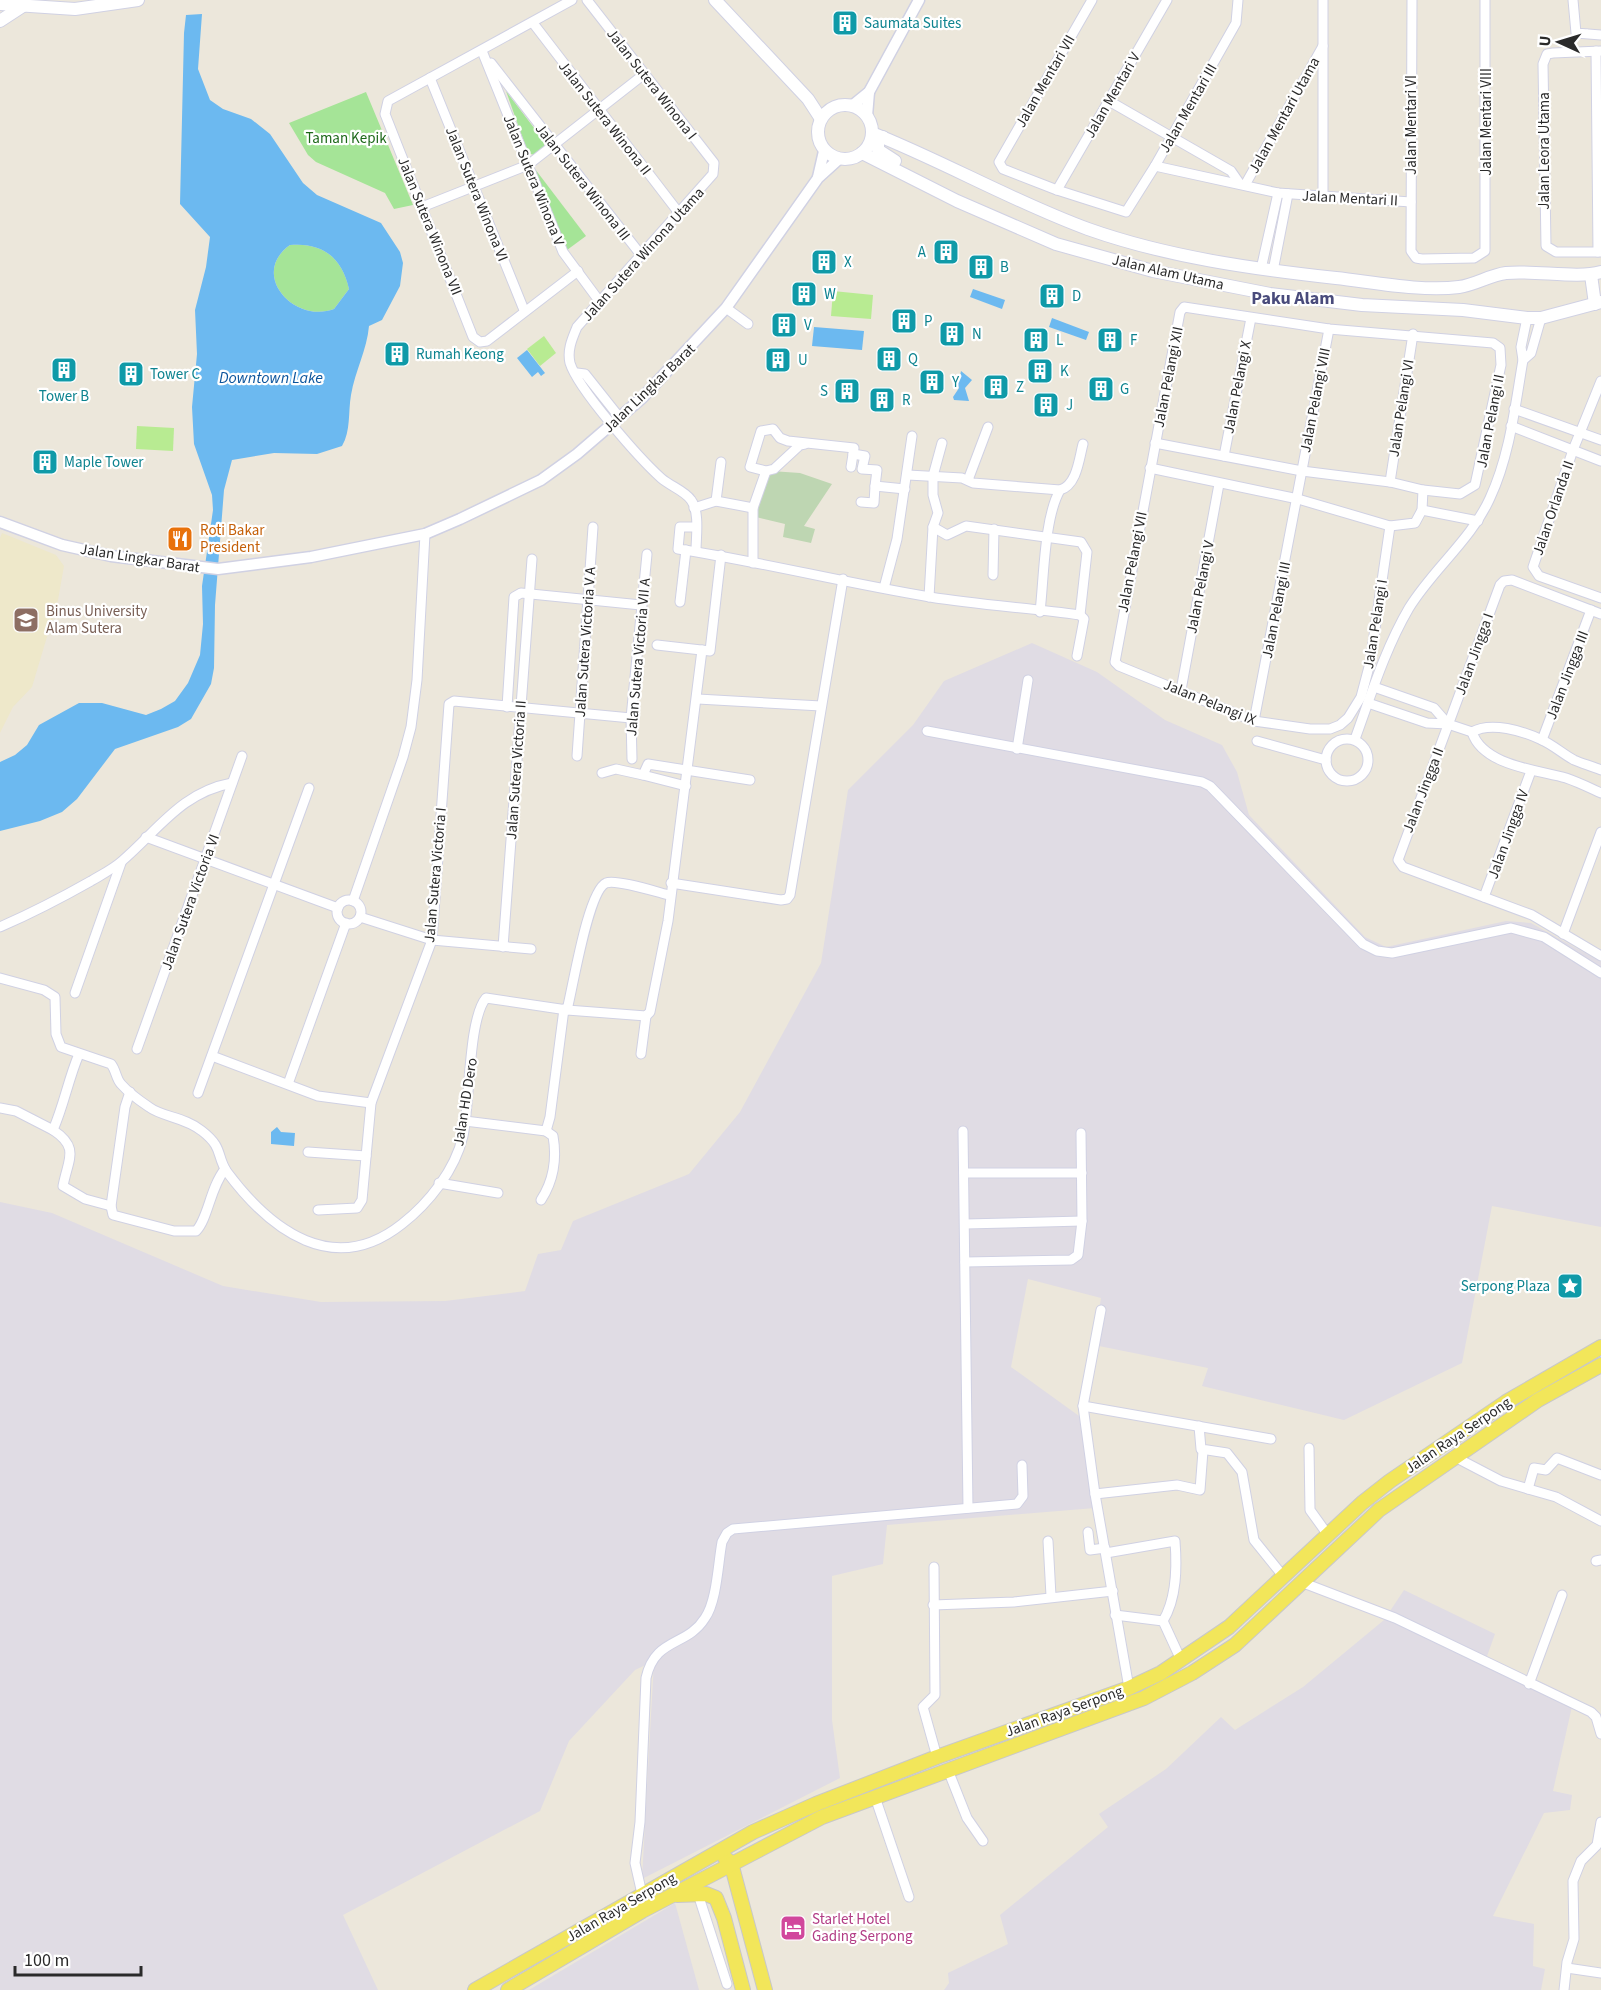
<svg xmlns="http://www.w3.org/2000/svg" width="1601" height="1990" viewBox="0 0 1601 1990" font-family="'Source Sans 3',sans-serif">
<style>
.industrial{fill:#e0dce4}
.education{fill:#eee8ca}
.green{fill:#a5e497}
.cemetery{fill:#bed6b2}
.pitch{fill:#b8eb92}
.water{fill:#6cb9f0;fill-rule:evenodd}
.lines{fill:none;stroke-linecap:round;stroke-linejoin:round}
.minor-casing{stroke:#d0d1e3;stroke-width:11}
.tertiary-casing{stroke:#d0d1e3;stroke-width:13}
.secondary-casing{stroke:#d0d1e3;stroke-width:14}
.primary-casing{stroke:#c8c8c8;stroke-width:16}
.minor{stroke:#fff;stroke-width:9}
.tertiary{stroke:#fff;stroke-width:10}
.secondary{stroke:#fff;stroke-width:12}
.primary{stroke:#f2e65a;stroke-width:14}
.labels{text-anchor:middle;stroke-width:4.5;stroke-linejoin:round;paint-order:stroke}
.culture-label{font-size:15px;fill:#0d838f;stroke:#fff;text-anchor:start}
.street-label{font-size:15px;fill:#2a2a2a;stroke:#fff}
.park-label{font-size:15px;fill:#1d6819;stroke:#fff}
.food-label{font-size:15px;fill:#c56008;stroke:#fff;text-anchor:start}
.education-label{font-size:15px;fill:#785e54;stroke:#fff;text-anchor:start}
.hotel-label{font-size:15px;fill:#b23c85;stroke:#fff;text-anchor:start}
.water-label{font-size:16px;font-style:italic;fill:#0b549c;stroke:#fff}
.quarter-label{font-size:18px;font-weight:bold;fill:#494b7b;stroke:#fff}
</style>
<rect width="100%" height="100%" fill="#ece7db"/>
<g class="industrial">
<polygon points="1032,643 1097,672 1165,720 1222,745 1237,772 1249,815 1365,937 1386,947 1506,921 1531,923 1601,962 1601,1227 1492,1206 1462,1363 1344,1420 1202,1386 1208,1368 1094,1345 1101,1298 1028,1279 1011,1367 1086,1421 1095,1508 887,1525 883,1564 832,1576 832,1720 840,1778 642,1879 654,1661 635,1670 569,1741 540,1811 343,1915 378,1990 0,1990 0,1202 52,1213 223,1286 321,1302 445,1301 525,1291 538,1254 561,1250 573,1221 689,1174 740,1112 821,963 848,790 913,725 944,681"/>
<polygon points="1404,1590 1495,1634 1486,1659 1573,1702 1553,1791 1572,1795 1570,1810 1544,1813 1493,1916 1534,1924 1533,1966 1545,1969 1541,1990 944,1990 949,1983 948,1973 1008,1944 1000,1915 1108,1827 1099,1814 1166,1769 1221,1717 1235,1730 1303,1687 1384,1620"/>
<polygon points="675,1903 699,1990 529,1990"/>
</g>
<polygon class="education" points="2,533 56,555 64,566 58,600 32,687 13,707 0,733 0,538"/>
<g class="green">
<polygon points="506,91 544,141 544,147 534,155 528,153"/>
<polygon points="366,92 413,205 394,209 385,193 316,162 308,155 289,123"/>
<polygon points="535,169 586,236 567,250"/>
<path d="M290,245C323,242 342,258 349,289L334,309C294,324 249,274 290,245Z"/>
</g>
<polygon class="cemetery" points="771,471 800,473 832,484 804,526 815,529 811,543 783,537 785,524 756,517 758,501"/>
<g class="pitch">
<polygon points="833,291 873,295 871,319 831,316"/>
<polygon points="544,336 556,353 540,366 527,349"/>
<polygon points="137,426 174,428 173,451 136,449"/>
</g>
<g class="water">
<path d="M202,14L198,69L210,100L223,109L251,119L270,134L303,183L317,195L381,223L400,252L403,263L400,286L382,320L369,326C367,350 355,371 351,395C348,412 351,431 342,446L317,454L274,453L232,460L224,490L215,605L214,668L211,684L191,719L178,727L115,749L77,799L62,812L40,821L0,831V762L15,755L27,745L39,725L79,703H102L146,715L161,709L175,701L188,683L200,655L203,624L202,586L213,510L212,495L194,444L192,407L197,354L195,310L206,267L210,237L180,204L184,33L186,15ZM290,245C323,242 342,258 349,289L334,309C294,324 249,274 290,245Z"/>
<polygon points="973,289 1005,300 1002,309 970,297"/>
<polygon points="1052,318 1089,332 1086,340 1049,327"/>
<polygon points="814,327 864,331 862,350 812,346"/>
<polygon points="527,350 545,373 541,376 538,372 532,377 517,358"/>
<polygon points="961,371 972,380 965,388 969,401 954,400 953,397 959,388 954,378 960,376"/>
<polygon points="277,1127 281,1132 295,1133 294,1146 271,1144 271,1132"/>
</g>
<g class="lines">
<g class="minor-casing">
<g id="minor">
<polyline points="572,0 388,101 385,114 473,337 480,342 487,341 578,271"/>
<path d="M587,0L714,163L713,174L577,327C572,339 567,350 570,363C578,389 639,458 661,478C670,486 685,491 691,500C700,512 696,537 696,551"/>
<polyline points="1092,0 999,162 1003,169 1057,190 1126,212 1155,166 1236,23 1238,0"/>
<polyline points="1412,0 1411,251 1416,258 1422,259 1474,258 1485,251 1485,0"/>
<polyline points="1573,0 1576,33 1601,35"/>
<polyline points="533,23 679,213"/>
<polyline points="482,51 563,252 600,302"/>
<polyline points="1596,51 1598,252"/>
<polyline points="1601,51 1553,53 1547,54 1543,64 1546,246 1556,252 1601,252"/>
<polyline points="491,63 641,255"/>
<polyline points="430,78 524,310"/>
<polyline points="1109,101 1231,171 1240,184"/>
<polyline points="1155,166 1278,193 1411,202"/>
<polyline points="1245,185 1323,46"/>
<polyline points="1057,190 1167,0"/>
<polyline points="1323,197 1323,0"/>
<polyline points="422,207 528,165 643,75"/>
<polyline points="1261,269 1278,193"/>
<polyline points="1273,271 1288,194"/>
<polyline points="726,308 748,324"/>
<polyline points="1523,360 1531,353 1541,318"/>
<polyline points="577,373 585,374 620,418"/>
<polyline points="1601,381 1573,450 1533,567 1539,576 1601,598"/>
<polyline points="1514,409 1601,440"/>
<polyline points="1511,426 1601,461"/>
<polyline points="853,454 865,456 862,469 877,470 875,486 905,489"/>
<polyline points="1224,456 1251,318"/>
<polyline points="1150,468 1298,499 1390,526 1415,523 1422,510 1423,490 1390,482 1302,471 1155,443"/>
<polyline points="766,471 774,469 800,445 805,444"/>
<polyline points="908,475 962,478 973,483 1060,490"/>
<polyline points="968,480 988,427"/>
<polyline points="1390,482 1413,334"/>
<polyline points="716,501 721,462"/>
<polyline points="861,502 874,503 875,486"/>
<polyline points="694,508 716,501 753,508"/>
<polyline points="1422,510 1478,521"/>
<polyline points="1390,526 1370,663 1361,697 1348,718 1340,725 1330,729 1310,729 1254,721 1119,666 1115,662 1180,312 1184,307 1329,329 1493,343 1500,348 1501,365 1475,485 1460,494 1423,490"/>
<path d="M696,527H680L678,549C762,562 845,583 930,597C980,605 1030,608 1080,615L1084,619L1077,656"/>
<polyline points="933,527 947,535 966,526 1081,542 1087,552 1080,615"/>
<polyline points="753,563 753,508 766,471 750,467 761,431 773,429 780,438 788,441 854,448 851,467"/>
<polyline points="993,575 994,529"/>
<polyline points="884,588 897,539 912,436"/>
<polyline points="929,597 933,527 938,513 933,495 933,476 942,443"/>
<polyline points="680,602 686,550"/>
<path d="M1040,612C1044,578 1044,518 1060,490C1077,485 1079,459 1083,444"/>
<polyline points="1601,614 1512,580 1504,581 1500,585 1398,860 1403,867 1532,915 1601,956"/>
<polyline points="657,645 710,651 721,555"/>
<polyline points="1374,687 1434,708 1448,724"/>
<polyline points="1181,690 1219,484"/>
<polyline points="698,699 821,706"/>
<path d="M1368,703L1427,723L1448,724L1472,732C1491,721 1523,731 1542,740C1553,745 1563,754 1574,760C1583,764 1592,766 1601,770"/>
<polyline points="507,707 514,597 521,593 641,605"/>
<polyline points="1254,721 1329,329"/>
<polyline points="927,731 1202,782 1210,786 1363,944 1377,951 1392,953 1511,928 1544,937 1601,973"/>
<path d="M1472,732C1483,766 1538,770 1566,778C1578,782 1590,788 1601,793"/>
<circle cx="1347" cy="760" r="21"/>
<path d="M1355,739C1371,695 1385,649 1409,608C1433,569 1471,540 1490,498C1510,455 1515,406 1523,360L1521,347L1527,318"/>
<polyline points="1542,740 1591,610"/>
<polyline points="1257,741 1326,760"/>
<polyline points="1017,749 1028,680"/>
<polyline points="577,756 593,527"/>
<polyline points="632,759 631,718 647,554"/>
<polyline points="602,773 616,769 643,775 648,764 750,780"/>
<polyline points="643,775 686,786"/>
<polyline points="146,837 338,908"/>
<polyline points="671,883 781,900 787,899 790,895 843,579"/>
<polyline points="1484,897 1531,771"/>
<circle cx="349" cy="912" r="12"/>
<polyline points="353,901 403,757 411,727 417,680 425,534"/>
<polyline points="360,917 432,940 531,949"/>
<path d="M0,927C32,913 61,898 91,881C101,875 113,869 122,861C158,830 182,792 232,783"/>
<polyline points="1563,934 1601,832"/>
<polyline points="503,947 532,559"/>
<path d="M0,978L44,990L55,997L56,1034L61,1047L111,1064C116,1070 116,1079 121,1084C128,1092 140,1101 149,1107C162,1117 185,1117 202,1131C224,1148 216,1156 227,1172C271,1231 334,1278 402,1224C429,1203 455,1170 463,1136C470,1105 468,1019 486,998L567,1010L646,1016L650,1012L668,921L702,650"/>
<polyline points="75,993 121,863"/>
<path d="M567,1010C573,987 588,891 606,883C616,879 657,892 669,895"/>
<polyline points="137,1049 242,756"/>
<path d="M79,1054C68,1080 64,1105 53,1130C80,1148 68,1159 63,1186L85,1199L111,1206"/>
<polyline points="641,1054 646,1016"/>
<polyline points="212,1056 318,1096 371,1103"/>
<polyline points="288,1084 346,923"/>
<path d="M130,1092L125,1107L111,1206L113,1215L174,1231H196C208,1219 210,1188 225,1169"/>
<polyline points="198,1093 309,788"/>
<polyline points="0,1108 16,1111 53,1130"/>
<polyline points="465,1121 546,1131 550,1117 564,1009"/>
<polyline points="963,1131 968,1508"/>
<polyline points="308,1152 366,1156"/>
<polyline points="964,1173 1082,1173"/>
<polyline points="439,1183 498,1193"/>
<path d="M541,1200C554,1180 557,1159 553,1136L546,1131"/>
<polyline points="318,1210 357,1208 362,1200 371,1103 432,940 449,704 454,701 631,718"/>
<polyline points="965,1224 1082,1221"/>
<polyline points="965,1262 1071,1260 1078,1255 1082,1221 1081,1133"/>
<polyline points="1101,1310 1083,1406 1095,1494 1129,1688"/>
<polyline points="1083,1406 1271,1439"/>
<polyline points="1199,1426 1201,1449 1227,1453 1242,1472 1254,1540 1283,1576"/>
<polyline points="1309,1448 1310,1510 1328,1535"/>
<polyline points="1453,1456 1501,1481 1556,1497 1601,1521"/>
<polyline points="1528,1489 1534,1468 1546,1470 1557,1458 1601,1475"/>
<polyline points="1095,1494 1177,1485 1200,1490 1203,1451"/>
<polyline points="1088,1532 1090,1550 1105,1548"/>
<polyline points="1048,1541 1051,1596"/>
<path d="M1106,1553L1175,1541C1177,1567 1177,1598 1163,1621"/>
<polyline points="1596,1561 1601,1560"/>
<polyline points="934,1567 935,1695 923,1707 937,1757"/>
<polyline points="1301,1582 1395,1618 1591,1712 1596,1717 1601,1734"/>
<polyline points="933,1605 1014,1602 1113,1591"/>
<polyline points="1115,1615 1163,1621 1181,1660"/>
<polyline points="1529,1684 1562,1595"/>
<polyline points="948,1770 967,1818 983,1841"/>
<polyline points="875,1797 909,1897"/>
<path d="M642,1894L635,1863L640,1822L646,1678C655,1637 687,1647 705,1618C717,1601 718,1563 722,1542L727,1533L733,1529L1017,1504L1023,1496L1022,1465"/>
<polyline points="698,1894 727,1984"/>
<polyline points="1567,1968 1601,1973"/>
<polyline points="1564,1990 1567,1962 1574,1939 1573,1881 1581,1861 1597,1845 1601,1822"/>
</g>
</g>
<g class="tertiary-casing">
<g id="tertiary">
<polyline points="853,105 869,92 919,0"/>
<polyline points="867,116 869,92"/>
<polyline points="818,177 824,151"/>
<polyline points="0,522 62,545 111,556 218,569 311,557 425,534 460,519 541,480 577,454 642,398 726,308 818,178 839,159"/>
</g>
</g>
<g class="secondary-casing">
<g id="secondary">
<polyline points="715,0 808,99 821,119"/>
<polyline points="0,4 75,9 138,0"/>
<polyline points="0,21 23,6"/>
<circle cx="845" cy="132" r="27"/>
<path d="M872,133C945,162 1014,202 1088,229C1167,257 1253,269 1336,278C1373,282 1422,292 1459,287C1475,285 1490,275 1506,273C1535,270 1578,279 1601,272"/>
<polyline points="883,137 878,140 878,150 895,161"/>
<polyline points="862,153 957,201 1056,244 1153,271 1270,294 1362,305 1463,310 1527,318 1541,318 1601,302"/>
<polyline points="1591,275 1595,304"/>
</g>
</g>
<g class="primary-casing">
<g id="primary">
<polyline points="725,1858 731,1863 765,1990"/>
<polyline points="677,1895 706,1894 716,1898 724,1918 743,1990"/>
<polyline points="475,1990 753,1832 816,1804 937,1757 1129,1688 1161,1673 1229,1627 1362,1503 1390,1481 1506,1402 1601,1347"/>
<polyline points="508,1990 642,1911 822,1817 1144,1698 1192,1673 1235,1645 1379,1510 1538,1400 1601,1365"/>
</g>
</g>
<use href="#minor" class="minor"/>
<use href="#tertiary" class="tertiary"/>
<use href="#secondary" class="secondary"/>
<use href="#primary" class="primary"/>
</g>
<defs>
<g id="building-square" transform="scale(1.35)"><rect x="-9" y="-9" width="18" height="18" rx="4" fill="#0f9aa8" stroke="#fff"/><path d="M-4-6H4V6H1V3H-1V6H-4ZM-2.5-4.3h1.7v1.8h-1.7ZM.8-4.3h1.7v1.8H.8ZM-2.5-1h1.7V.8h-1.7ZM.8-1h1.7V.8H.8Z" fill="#fff"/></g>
<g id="restaurant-square" transform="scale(1.35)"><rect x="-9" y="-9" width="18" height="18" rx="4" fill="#e8710a" stroke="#fff"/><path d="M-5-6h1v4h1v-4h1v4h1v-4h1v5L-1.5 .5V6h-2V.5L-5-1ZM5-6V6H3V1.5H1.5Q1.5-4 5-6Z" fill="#fff"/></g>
<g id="university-square" transform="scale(1.35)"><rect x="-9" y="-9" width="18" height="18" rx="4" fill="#8d6e63" stroke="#fff"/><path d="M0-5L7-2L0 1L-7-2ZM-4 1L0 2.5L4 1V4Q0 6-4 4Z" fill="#fff"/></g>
<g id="sight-square" transform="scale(1.35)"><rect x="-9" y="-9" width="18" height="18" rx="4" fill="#0f9aa8" stroke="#fff"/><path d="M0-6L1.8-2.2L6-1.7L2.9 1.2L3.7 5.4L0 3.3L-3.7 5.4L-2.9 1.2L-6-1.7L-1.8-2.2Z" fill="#fff"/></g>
<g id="hotel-square" transform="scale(1.35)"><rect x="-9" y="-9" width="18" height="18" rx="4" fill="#d1479c" stroke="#fff"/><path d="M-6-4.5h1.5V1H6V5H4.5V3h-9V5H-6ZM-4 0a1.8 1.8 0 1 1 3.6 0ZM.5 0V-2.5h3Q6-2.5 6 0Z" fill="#fff"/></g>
</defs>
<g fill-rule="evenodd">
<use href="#building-square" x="845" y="23"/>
<use href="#building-square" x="946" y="252"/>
<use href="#building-square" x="824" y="262"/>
<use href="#building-square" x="981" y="267"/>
<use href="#building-square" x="804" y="294"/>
<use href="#building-square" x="1052" y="296"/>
<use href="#building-square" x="904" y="321"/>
<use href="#building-square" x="784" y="325"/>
<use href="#building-square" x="952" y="334"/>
<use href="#building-square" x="1036" y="340"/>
<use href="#building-square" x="1110" y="340"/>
<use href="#building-square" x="397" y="354"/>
<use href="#building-square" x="889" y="359"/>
<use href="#building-square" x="778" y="360"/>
<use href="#building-square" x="64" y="370"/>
<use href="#building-square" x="1040" y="371"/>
<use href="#building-square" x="131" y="374"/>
<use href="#building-square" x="932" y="382"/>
<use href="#building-square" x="996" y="387"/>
<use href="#building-square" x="1101" y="389"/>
<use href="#building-square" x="847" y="391"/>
<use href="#building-square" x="882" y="400"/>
<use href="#building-square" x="1046" y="405"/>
<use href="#building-square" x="45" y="462"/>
<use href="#restaurant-square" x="180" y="539"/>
<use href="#university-square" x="26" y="620"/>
<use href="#sight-square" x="1570" y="1286"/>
<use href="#hotel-square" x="793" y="1928"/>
</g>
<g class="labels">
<g class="culture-label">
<text x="864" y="28">Saumata Suites</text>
<text x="926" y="257" text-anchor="end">A</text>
<text x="844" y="267">X</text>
<text x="1000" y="272">B</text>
<text x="824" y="299">W</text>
<text x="1072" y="301">D</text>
<text x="924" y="326">P</text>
<text x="804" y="330">V</text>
<text x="972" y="339">N</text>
<text x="1056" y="345">L</text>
<text x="1130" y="345">F</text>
<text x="416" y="359">Rumah Keong</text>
<text x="908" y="364">Q</text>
<text x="798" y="365">U</text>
<text x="1060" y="376">K</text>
<text x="150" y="379">Tower C</text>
<text x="952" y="387">Y</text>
<text x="1016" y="392">Z</text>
<text x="1120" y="394">G</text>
<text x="828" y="396" text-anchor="end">S</text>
<text x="64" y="401" text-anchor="middle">Tower B</text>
<text x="902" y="405">R</text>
<text x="1066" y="410">J</text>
<text x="64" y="467">Maple Tower</text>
<text x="1550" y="1291" text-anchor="end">Serpong Plaza</text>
</g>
<g class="street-label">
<text transform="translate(1045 81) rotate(-60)" y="5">Jalan Mentari VII</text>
<text transform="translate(652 84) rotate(52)" y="5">Jalan Sutera Winona I</text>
<text transform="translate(1112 95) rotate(-60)" y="5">Jalan Mentari V</text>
<text transform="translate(1188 108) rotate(-60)" y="5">Jalan Mentari III</text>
<text transform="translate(1284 115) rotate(-61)" y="5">Jalan Mentari Utama</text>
<text transform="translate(605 118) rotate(52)" y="5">Jalan Sutera Winona II</text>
<text transform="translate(1486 122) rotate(-90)" y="5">Jalan Mentari VIII</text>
<text transform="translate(1411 125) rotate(-90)" y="5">Jalan Mentari VI</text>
<text transform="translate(1544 151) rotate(-90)" y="5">Jalan Leora Utama</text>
<text transform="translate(534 180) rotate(68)" y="5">Jalan Sutera Winona V</text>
<text transform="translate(583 182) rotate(52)" y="5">Jalan Sutera Winona III</text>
<text transform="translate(477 194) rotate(68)" y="5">Jalan Sutera Winona VI</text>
<text transform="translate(1350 198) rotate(3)" y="5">Jalan Mentari II</text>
<text transform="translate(430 226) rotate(68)" y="5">Jalan Sutera Winona VII</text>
<text transform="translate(643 254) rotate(-48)" y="5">Jalan Sutera Winona Utama</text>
<text transform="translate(1168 272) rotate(13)" y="5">Jalan Alam Utama</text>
<text transform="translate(1168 377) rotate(-79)" y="5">Jalan Pelangi XII</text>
<text transform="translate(1237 387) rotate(-79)" y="5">Jalan Pelangi X</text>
<text transform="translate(649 388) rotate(-44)" y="5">Jalan Lingkar Barat</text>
<text transform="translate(1315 400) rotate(-79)" y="5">Jalan Pelangi VIII</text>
<text transform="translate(1401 408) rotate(-81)" y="5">Jalan Pelangi VI</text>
<text transform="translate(1490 421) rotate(-79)" y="5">Jalan Pelangi II</text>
<text transform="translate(1553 508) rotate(-71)" y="5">Jalan Orlanda II</text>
<text transform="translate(140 558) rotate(9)" y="5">Jalan Lingkar Barat</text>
<text transform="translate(1132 562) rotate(-79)" y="5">Jalan Pelangi VII</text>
<text transform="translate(1200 587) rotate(-79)" y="5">Jalan Pelangi V</text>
<text transform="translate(1276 610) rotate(-79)" y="5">Jalan Pelangi III</text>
<text transform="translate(1375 624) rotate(-81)" y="5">Jalan Pelangi I</text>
<text transform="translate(585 642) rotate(-86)" y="5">Jalan Sutera Victoria V A</text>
<text transform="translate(1474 654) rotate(-70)" y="5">Jalan Jingga I</text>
<text transform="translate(638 657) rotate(-85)" y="5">Jalan Sutera Victoria VII A</text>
<text transform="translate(1567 675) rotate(-69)" y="5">Jalan Jingga III</text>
<text transform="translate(1210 702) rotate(22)" y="5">Jalan Pelangi IX</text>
<text transform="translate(516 770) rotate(-86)" y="5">Jalan Sutera Victoria II</text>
<text transform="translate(1423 790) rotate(-69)" y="5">Jalan Jingga II</text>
<text transform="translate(1508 834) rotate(-70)" y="5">Jalan Jingga IV</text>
<text transform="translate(435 875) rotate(-85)" y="5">Jalan Sutera Victoria I</text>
<text transform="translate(190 902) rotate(-70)" y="5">Jalan Sutera Victoria VI</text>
<text transform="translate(465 1102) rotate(-81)" y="5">Jalan HD Dero</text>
<text transform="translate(1458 1435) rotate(-34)" y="5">Jalan Raya Serpong</text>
<text transform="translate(1064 1711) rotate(-20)" y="5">Jalan Raya Serpong</text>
<text transform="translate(621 1907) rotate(-30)" y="5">Jalan Raya Serpong</text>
</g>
<g class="park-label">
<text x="346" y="143">Taman Kepik</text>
</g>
<g class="food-label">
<text x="200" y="535">Roti Bakar<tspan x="200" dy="17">President</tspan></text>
</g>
<g class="education-label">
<text x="46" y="616">Binus University<tspan x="46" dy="17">Alam Sutera</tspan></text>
</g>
<g class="hotel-label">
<text x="812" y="1924">Starlet Hotel<tspan x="812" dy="17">Gading Serpong</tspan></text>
</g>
<g class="water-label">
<text x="271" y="383">Downtown Lake</text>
</g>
<g class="quarter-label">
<text x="1293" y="304">Paku Alam</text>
</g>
</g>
<g transform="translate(1559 42) rotate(274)" stroke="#ffffff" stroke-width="4.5" paint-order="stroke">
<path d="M0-4.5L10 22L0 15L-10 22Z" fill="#2a2a2a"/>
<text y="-9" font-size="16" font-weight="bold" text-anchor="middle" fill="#2a2a2a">U</text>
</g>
<path d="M15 1966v9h126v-9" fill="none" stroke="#2a2a2a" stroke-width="3"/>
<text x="24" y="1966" font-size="18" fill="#2a2a2a" stroke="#ffffff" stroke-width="4.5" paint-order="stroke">100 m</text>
</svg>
